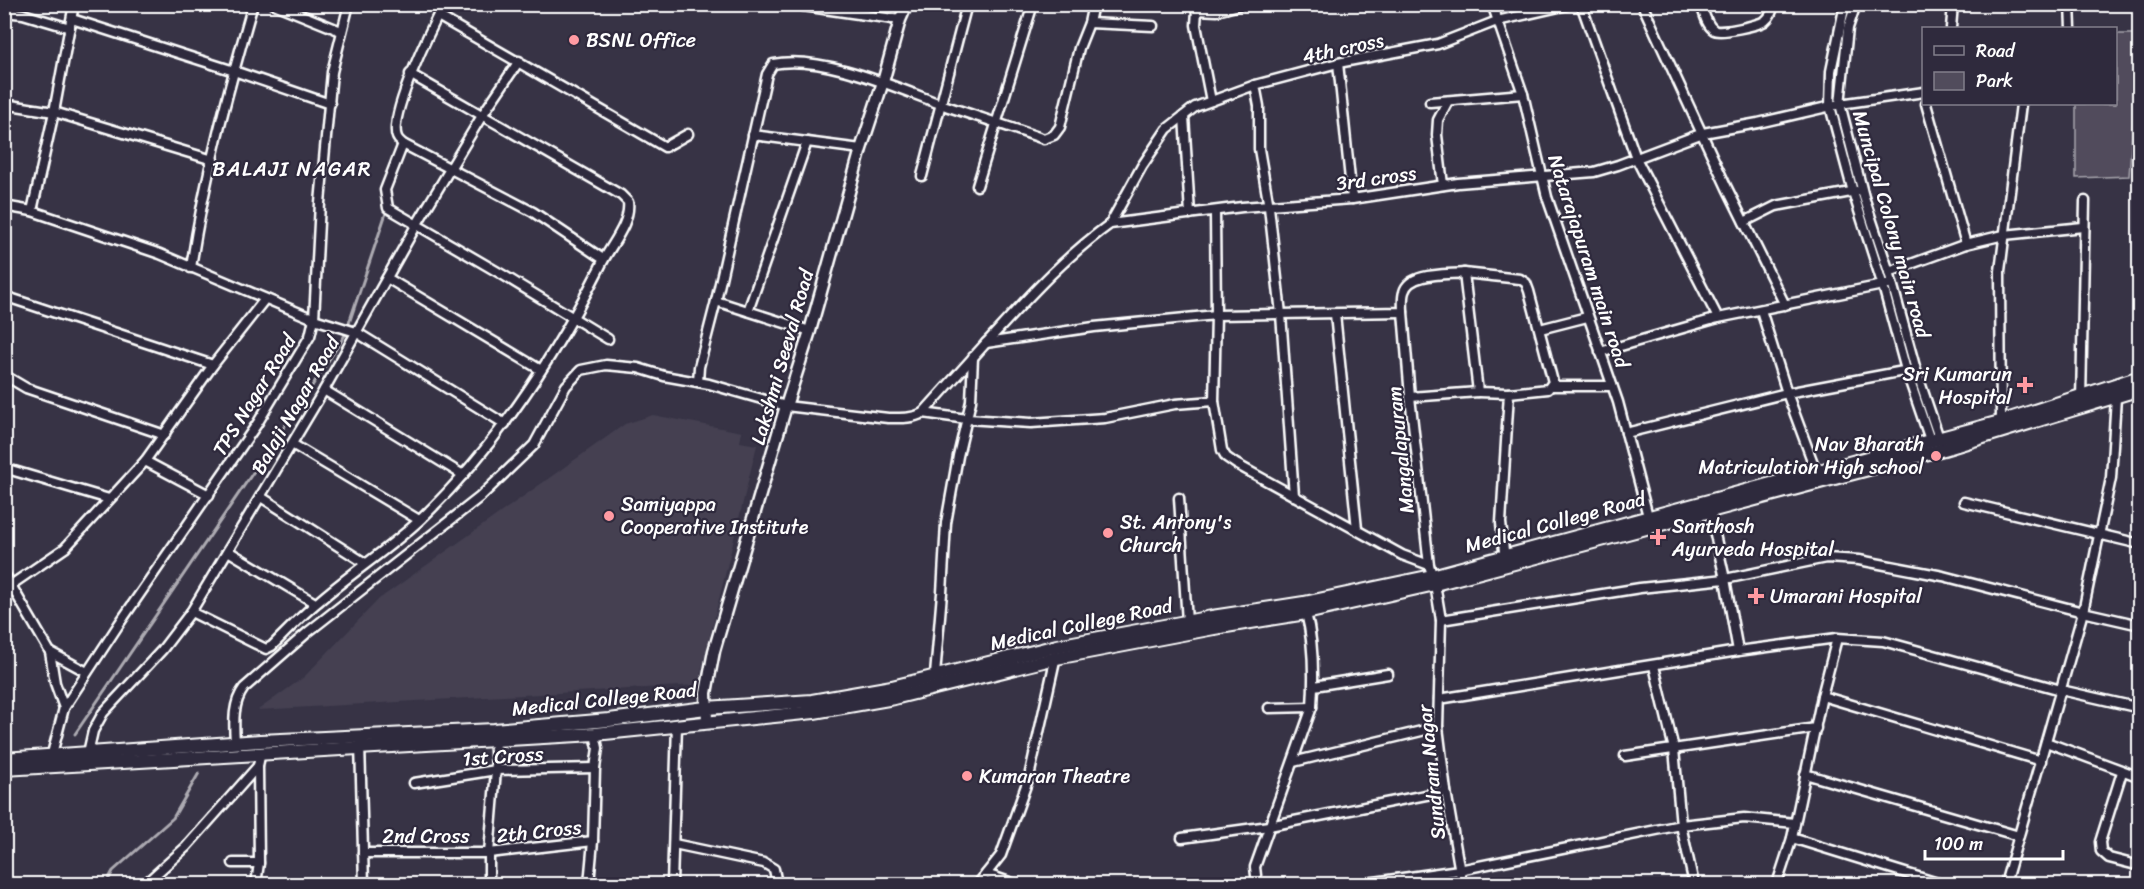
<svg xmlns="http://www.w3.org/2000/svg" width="2144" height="889" viewBox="0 0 2144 889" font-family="Sriracha,sans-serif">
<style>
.built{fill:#444051}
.green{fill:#514c5c;stroke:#a8a6ae;stroke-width:1.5}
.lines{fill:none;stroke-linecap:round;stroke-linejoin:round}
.stream{stroke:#adabb2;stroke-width:3}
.street-casing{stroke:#fff;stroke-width:13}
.secondary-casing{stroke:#fff;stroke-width:15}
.primary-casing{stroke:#fff;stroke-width:16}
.street{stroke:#2f2a3d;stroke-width:8}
.secondary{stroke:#2f2a3d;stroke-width:10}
.primary{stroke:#2f2a3d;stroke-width:12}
.poi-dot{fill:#ff9aa2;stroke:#2f2a3d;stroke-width:2}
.labels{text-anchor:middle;stroke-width:4.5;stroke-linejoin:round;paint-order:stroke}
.poi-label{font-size:20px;fill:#fff;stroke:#2f2a3d;text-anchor:start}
.street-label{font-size:20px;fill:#fff;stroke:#2f2a3d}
.neighbourhood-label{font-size:21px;letter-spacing:1.5px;fill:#fff;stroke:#2f2a3d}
</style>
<rect width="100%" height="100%" fill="#373345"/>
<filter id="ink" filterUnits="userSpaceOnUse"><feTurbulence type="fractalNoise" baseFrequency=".0167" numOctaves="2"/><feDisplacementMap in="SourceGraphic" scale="12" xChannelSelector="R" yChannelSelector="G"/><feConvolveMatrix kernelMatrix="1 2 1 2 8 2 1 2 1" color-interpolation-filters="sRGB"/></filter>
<g filter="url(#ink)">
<polygon class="built" points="653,415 742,432 740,442 757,445 698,685 258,710 304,677 379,599 625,424"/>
<polygon class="green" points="2116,34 2139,34 2129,176 2076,178 2076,104 2116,104"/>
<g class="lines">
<g class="stream">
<polyline points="75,734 312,386 345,335 387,210"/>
<polyline points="106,884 113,871 173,818 199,773"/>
</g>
<g class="street-casing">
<g id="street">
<polyline points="274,4 341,31"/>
<path d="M444,4C432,26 388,116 397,137C398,140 401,142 403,144L533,212L603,259"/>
<polyline points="1194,4 1197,10 1217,11 1243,4"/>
<polyline points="1492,4 1523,94 1547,197 1618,402 1649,520"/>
<polyline points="1581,4 1636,158 1718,318"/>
<polyline points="1642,4 1727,188 1785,305"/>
<path d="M1701,4C1704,13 1706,25 1714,30C1720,34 1758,25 1765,21C1771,16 1772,11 1774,4"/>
<polyline points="1845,4 1831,71 1830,106 1853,192 1883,286 1906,370 1930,440"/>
<polyline points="1856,4 1848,28 1840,104 1864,197 1889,272 1916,370 1940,441"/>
<polyline points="2070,4 2071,28"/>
<polyline points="803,6 900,20"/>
<polyline points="1197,10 1196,25 1211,101"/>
<polyline points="4,12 23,14 70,28"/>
<polyline points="438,16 665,147 688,134"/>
<polyline points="72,19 234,71 330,104"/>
<polyline points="1089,23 1153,26"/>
<polyline points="1951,28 1953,4"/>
<polyline points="1338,63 1352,199"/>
<polyline points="1255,85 1259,106 1259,149 1269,207 1281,314 1294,496"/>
<polyline points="1430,102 1523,94"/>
<polyline points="4,104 54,112 213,160"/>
<polyline points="1184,116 1190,214"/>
<polyline points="753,135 861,149"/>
<polyline points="403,144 385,190 388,208 503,275 608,339"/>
<polyline points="922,176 967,4"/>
<polyline points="1443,185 1437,135 1438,120 1448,101"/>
<polyline points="977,186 1033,4"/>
<polyline points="4,206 32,211 160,254 314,319 356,332 505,424"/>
<polyline points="32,211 54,112 74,4"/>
<polyline points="1215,212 1216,315 1214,401 1222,450 1226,457 1236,464 1402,555 1429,565"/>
<polyline points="1744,222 1776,206 1856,191"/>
<polyline points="1110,224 1142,166 1167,129 1195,107 1255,85 1338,63 1438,44 1497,21 1572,4"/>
<polyline points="1966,244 2004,235 2083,227"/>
<path d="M191,268C204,179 228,91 253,4"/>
<polyline points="1889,272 1966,244 1926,104"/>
<polyline points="1464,273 1520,279 1526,283 1529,291 1553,382 1548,389 1509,393"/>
<polyline points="387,278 541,370"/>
<polyline points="4,296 213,365"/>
<polyline points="1761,310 1787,393 1816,471"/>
<polyline points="748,311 807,142"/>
<polyline points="1403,312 1410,397 1429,565 1435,584 1441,620 1438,727 1446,791 1462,884"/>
<polyline points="1335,314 1357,529"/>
<polyline points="1540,329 1587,317"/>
<path d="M810,331L716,301L767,74L773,64C821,54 895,87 940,104C975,116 1010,127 1044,139L1054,135L1060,127L1079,48L1089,23L1093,4"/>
<polyline points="1600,352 1718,318 1888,284"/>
<polyline points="4,375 26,388 165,435"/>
<polyline points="698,382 699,367 716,301"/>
<polyline points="1552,386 1612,386"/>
<polyline points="324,390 463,475"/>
<polyline points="1410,397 1478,392"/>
<polyline points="2081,401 2085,201"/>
<polyline points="923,413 967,419 1031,423 1105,418 1175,404 1214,401"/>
<polyline points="2001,426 2000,271 2021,104"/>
<polyline points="1626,433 1787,393 1909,370"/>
<polyline points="292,444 419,520"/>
<polyline points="145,461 209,495"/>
<polyline points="4,468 109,499"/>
<polyline points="261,497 365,563"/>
<polyline points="1179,498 1187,622"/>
<polyline points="1964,502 2140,544"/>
<polyline points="228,551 315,603"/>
<path d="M1505,560L1501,523L1509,393L1478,392L1464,273C1447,275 1409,272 1404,292C1402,298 1403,306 1403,312L1216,315L1094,327L986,343C1025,301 1063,258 1110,224L1242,207L1352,199L1458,183L1594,172L1618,165L1703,133L1758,123L1840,104L1924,92"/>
<polyline points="4,573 50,652"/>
<polyline points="4,586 11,585 65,548 145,461 213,365 265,299"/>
<path d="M191,612L266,649L272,646C287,631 302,615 318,602C351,573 389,549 421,519C496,447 553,360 600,267C609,247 631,224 628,202L621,195L410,74"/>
<polyline points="1441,620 1640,588 1725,579 1826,558 1859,560 1943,576 2083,612 2140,625"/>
<polyline points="1738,651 1837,638 1883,641 2061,690 2140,708"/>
<polyline points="1654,666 1674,749 1681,825 1694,884"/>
<polyline points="935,675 942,593 946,523 958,456 971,401 973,357"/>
<polyline points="1314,686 1388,674"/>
<polyline points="1822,696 2041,761"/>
<polyline points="1439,699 1738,651 1725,579 1710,512"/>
<polyline points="64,708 55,683 50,652 87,672"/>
<polyline points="1269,708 1312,707"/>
<polyline points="2046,742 2140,777"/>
<path d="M235,743C234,724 232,704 244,688L308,632L480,497L534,445L566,386L581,370L606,365L638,368L664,376L709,384L786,406L888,418C900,418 912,419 923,413L986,343"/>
<polyline points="360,744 364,884"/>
<polyline points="88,753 93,731 103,713 162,650 191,612 324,390 417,224 483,114 519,61"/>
<polyline points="1625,756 1816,728"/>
<polyline points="52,759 52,754 64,708 119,624 257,424 310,336 314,319 320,203 332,72 349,4"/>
<polyline points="1293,762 1438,727"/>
<polyline points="2122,772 2100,842 2101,851 2109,858 2140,866"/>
<polyline points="1805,774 2019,836"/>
<polyline points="414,783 496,770 595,768"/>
<polyline points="1182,838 1269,826 1446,791"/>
<polyline points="1792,838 1941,884"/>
<polyline points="674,844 764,863 774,869 776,879 774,884"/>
<polyline points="363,853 489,853 593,841"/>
<polyline points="233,863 259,863 258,766 261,752"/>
<polyline points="986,874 1015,884"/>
<polyline points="145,884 186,847 258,766"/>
<polyline points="256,884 259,863"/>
<polyline points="489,884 489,853 496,770 494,735"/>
<polyline points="589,884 593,841 595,768 598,748 595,734"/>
<polyline points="672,884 677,725"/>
<polyline points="978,884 1001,855 1029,777 1056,656"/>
<path d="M1257,884L1255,867L1312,707C1314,677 1314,643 1306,613"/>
<polyline points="1360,884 1459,870 1681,825 1744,818 1795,823"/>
<polyline points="1777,884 1792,838 1822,696 1837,638"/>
<polyline points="2005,884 2083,612 2111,478 2116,397"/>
</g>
</g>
<g class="secondary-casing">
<polyline id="secondary" points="707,722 706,693 714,651 786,406 810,331 861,149 883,82 900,20 907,4"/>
</g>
<g class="primary-casing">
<g id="primary">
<polyline points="4,759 260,741 494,730 609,720 706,708 812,701 892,687 1057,646 1212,617 1304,603 1432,576 2000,422 2140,377"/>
<polyline points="4,769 595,734 814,712 894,698 1056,658 1214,628 1306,613 1435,584 1944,449 2140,389"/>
</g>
</g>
<use href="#street" class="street"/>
<use href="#secondary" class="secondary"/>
<use href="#primary" class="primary"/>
</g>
</g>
<g class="poi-dot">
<circle cx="574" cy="40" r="6"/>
<path d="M2022 376h6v6h6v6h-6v6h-6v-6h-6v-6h6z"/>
<circle cx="1936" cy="456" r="6"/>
<circle cx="609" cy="516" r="6"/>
<circle cx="1108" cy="533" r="6"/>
<path d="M1655 528h6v6h6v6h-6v6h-6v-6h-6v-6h6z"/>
<path d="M1753 587h6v6h6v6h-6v6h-6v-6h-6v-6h6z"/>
<circle cx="967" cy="776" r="6"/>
</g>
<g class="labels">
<g class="poi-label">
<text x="586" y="47">BSNL Office</text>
<text x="2012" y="381" text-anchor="end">Sri Kumarun<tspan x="2012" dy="23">Hospital</tspan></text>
<text x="1924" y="451" text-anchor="end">Nav Bharath<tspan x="1924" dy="23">Matriculation High school</tspan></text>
<text x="621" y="511">Samiyappa<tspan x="621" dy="23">Cooperative Institute</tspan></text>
<text x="1120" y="529">St. Antony's<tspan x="1120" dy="23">Church</tspan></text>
<text x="1672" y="533">Santhosh<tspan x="1672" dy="23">Ayurveda Hospital</tspan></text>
<text x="1770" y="603">Umarani Hospital</text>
<text x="979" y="783">Kumaran Theatre</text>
</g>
<g class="street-label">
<text transform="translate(1343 48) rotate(-12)" y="7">4th cross</text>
<text transform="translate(1376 178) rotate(-8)" y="7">3rd cross</text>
<text transform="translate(1892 224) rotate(74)" y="7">Muncipal Colony main road</text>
<text transform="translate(1589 261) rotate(72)" y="7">Natarajapuram main road</text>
<text transform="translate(782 357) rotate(-74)" y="7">Lakshmi Seeval Road</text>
<text transform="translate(254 395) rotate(-58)" y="7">TPS Nagar Road</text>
<text transform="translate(295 405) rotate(-60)" y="7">Balaji Nagar Road</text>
<text transform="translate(1400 450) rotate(-96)" y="7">Mangalapuram</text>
<text transform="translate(1555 522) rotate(-15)" y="7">Medical College Road</text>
<text transform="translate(1081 624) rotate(-12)" y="7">Medical College Road</text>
<text transform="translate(604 699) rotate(-6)" y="7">Medical College Road</text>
<text transform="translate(503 756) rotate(-4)" y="7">1st Cross</text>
<text transform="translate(1431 772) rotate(-96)" y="7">Sundram Nagar</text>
<text transform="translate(539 831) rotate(-6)" y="7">2th Cross</text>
<text x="426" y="843">2nd Cross</text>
</g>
<g class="neighbourhood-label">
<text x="292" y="176">BALAJI NAGAR</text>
</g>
</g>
<rect width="2144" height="889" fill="none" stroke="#2f2a3d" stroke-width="24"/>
<rect x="12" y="12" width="2120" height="865" fill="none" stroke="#fff" stroke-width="2" filter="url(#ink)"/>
<rect x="1922" y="27" width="195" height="78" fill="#2f2a3d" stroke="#827f8b" stroke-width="1.5"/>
<rect x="1934" y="46" width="30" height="9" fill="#2f2a3d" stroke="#827f8b" stroke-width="1.5"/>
<text x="1976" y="57" font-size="18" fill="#ffffff">Road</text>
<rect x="1934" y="72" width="30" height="18" fill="#514c5c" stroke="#827f8b" stroke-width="1.5"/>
<text x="1976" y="87" font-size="18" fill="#ffffff">Park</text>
<path d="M1925 850v9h138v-9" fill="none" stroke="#ffffff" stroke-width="3"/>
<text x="1934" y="850" font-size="18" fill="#ffffff" stroke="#2f2a3d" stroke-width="4.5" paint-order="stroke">100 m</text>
</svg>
